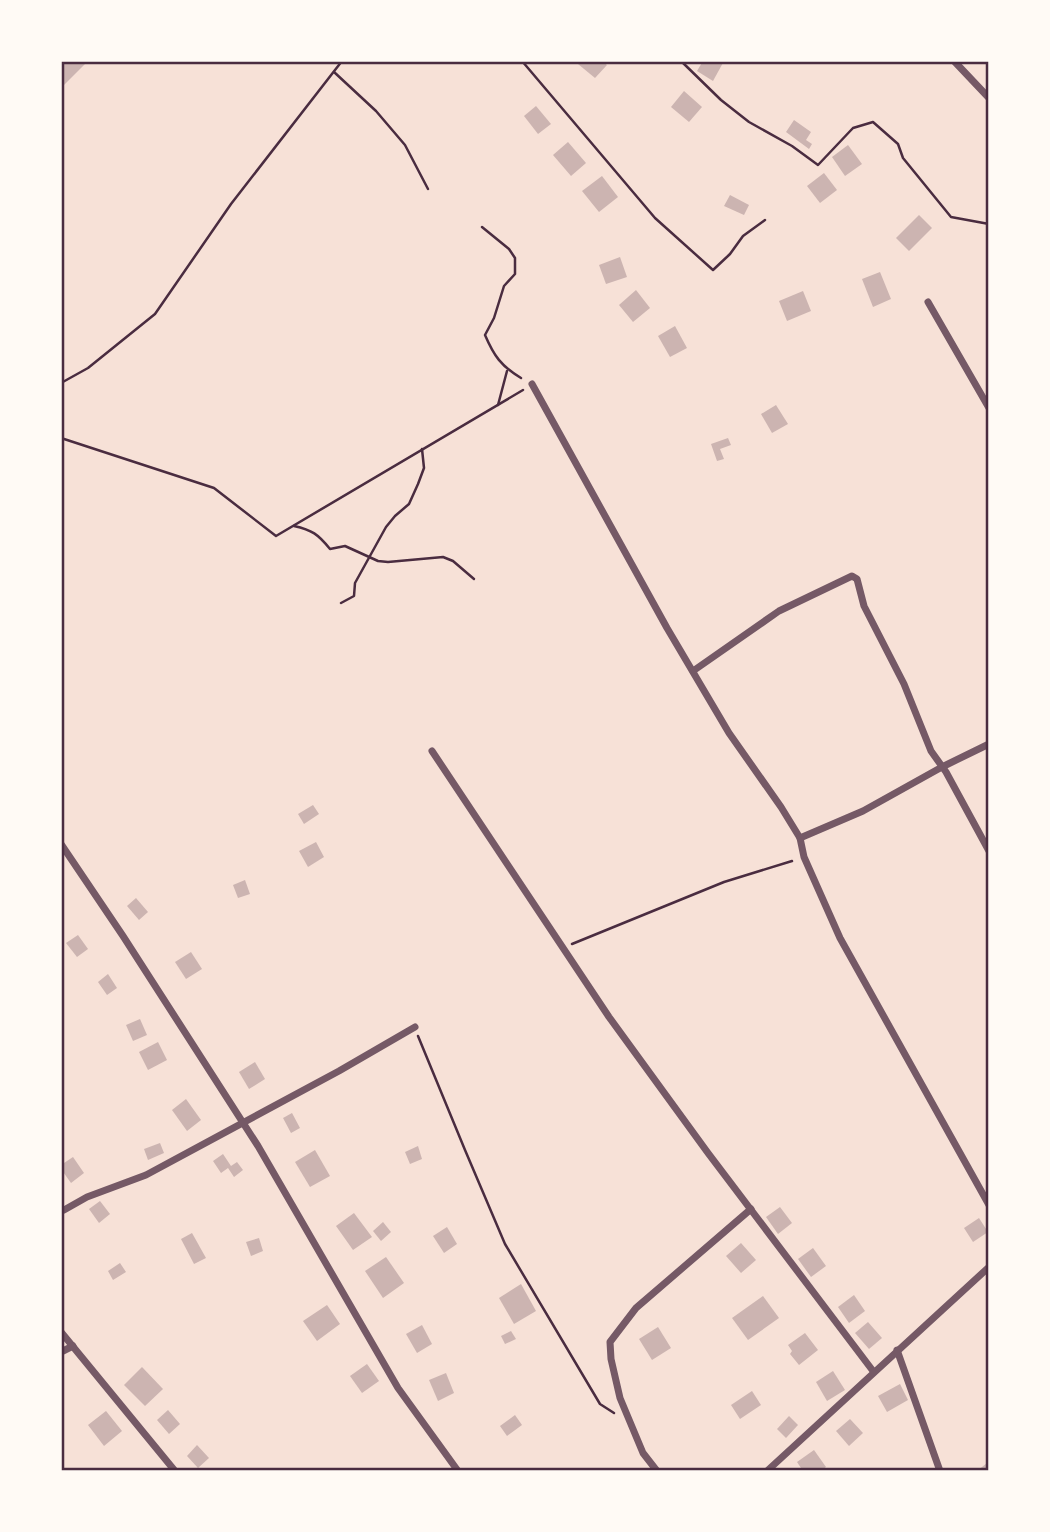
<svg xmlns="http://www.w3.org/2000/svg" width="1050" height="1532" viewBox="0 0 1050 1532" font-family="Lato,sans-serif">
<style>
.building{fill:#ccb4b1}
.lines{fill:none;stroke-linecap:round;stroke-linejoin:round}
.path{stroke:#4a2c40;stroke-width:2.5}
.minor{stroke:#755966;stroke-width:7}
.neatline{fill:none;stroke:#4a2c40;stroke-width:2.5}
</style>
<rect width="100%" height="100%" fill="#f7e1d7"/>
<g class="building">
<polygon points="61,61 88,61 61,88"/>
<polygon points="580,61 602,61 607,65 595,78 578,64"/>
<polygon points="703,61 724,61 713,81 697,71"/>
<polygon points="684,91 702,107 689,122 671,107"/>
<polygon points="536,106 551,124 538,134 524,116"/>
<polygon points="794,120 811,132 806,140 812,144 809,149 786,132"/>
<polygon points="568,142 586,163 571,176 553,155"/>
<polygon points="848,145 862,164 845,176 832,157"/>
<polygon points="824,173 837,190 820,203 807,186"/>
<polygon points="602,176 618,197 599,212 582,191"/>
<polygon points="730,195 749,205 744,215 724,206"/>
<polygon points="919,215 932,228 909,251 896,238"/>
<polygon points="620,257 627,277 606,284 599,265"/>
<polygon points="880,272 891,299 873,307 862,279"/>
<polygon points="636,290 650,308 633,322 619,305"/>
<polygon points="803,291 811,311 787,321 779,301"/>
<polygon points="675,326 687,348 670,357 658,336"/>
<polygon points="776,405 788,424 772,433 761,414"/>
<polygon points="728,438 731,445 720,449 724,459 717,461 711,444"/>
<polygon points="313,805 319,814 304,824 298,814"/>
<polygon points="316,842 324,857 308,867 299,851"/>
<polygon points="245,880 250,894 238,898 233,885"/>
<polygon points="136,898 148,912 139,920 127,906"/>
<polygon points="78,935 88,949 77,957 66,943"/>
<polygon points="191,952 202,969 186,979 175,962"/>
<polygon points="108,974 117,988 107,995 98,982"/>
<polygon points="140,1019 147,1035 133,1041 126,1025"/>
<polygon points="158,1042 167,1060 148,1070 139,1052"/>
<polygon points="255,1062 265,1079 249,1089 239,1072"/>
<polygon points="186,1099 201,1120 187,1131 172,1110"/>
<polygon points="292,1113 300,1128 291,1133 283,1118"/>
<polygon points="160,1143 164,1153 148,1160 144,1149"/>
<polygon points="418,1146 422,1159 410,1164 405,1152"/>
<polygon points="315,1150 330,1176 310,1187 295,1162"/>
<polygon points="223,1154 231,1166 237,1162 243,1170 234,1177 228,1168 221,1173 213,1161"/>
<polygon points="73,1157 84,1173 71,1183 61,1169 61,1165"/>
<polygon points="100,1201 110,1214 99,1223 89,1209"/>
<polygon points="780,1207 792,1223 778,1234 766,1217"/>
<polygon points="354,1213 372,1237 353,1250 336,1226"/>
<polygon points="979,1218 988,1232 973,1242 964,1228"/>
<polygon points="383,1222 391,1232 381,1241 373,1231"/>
<polygon points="447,1227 457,1244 444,1253 433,1236"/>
<polygon points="192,1233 206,1258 194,1264 181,1239"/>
<polygon points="259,1238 263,1251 251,1256 246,1242"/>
<polygon points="741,1243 756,1260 741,1273 726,1256"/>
<polygon points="813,1248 826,1266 811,1277 798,1259"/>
<polygon points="386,1257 404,1283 383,1298 365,1271"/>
<polygon points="120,1263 126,1272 113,1280 108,1271"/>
<polygon points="521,1284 536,1311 514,1324 499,1298"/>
<polygon points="854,1295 865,1311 849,1323 838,1307"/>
<polygon points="763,1296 779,1318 748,1340 732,1318"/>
<polygon points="327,1305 340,1324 317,1341 303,1321"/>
<polygon points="868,1322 882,1338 869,1349 855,1333"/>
<polygon points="422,1325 432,1344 417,1353 406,1334"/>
<polygon points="658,1327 671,1348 652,1360 639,1339"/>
<polygon points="511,1331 516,1339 505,1344 501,1336"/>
<polygon points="805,1333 818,1350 799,1365 790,1354 792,1351 788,1345"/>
<polygon points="367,1364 379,1381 362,1393 350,1376"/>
<polygon points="142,1367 163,1389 145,1406 124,1385"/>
<polygon points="833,1371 845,1390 827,1401 816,1382"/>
<polygon points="446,1373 454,1393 438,1401 429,1380"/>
<polygon points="900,1384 908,1400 887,1412 878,1396"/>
<polygon points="752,1391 761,1405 740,1419 731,1405"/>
<polygon points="168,1410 180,1424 169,1434 157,1420"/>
<polygon points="106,1411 122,1431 104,1446 88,1425"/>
<polygon points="515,1415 522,1425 507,1436 500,1426"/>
<polygon points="789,1416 798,1425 786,1438 777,1429"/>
<polygon points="850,1419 863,1433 849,1446 836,1431"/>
<polygon points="197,1445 209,1458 198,1468 187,1456"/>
<polygon points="814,1450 826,1467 821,1471 803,1471 797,1462"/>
<polygon points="987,1463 989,1465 989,1471 977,1471"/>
</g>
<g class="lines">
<g class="path">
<polyline points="522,61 655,218 713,270 730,254 743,236 765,220"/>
<polyline points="681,61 721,100 749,122 792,146 818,165 853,128 873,122 898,144 903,158 951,217 989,224"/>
<polyline points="334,72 376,111 405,145 428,189"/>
<path d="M482,227L509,249L515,258V274L504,286L494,318L485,335C494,356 501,366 521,378"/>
<polyline points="61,383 88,368 155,314 231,204 342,61"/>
<polyline points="498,405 507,371"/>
<polyline points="61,438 214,488 276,536 523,390"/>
<path d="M294,526C312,530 318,534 330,549L345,546L378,561L388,562L443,557L453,561L474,579"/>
<polyline points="341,603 354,596 355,583 386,527 395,516 409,504 418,484 424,468 422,449"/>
<polyline points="572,944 724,882 792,861"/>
<polyline points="418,1036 465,1150 505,1244 600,1404 614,1413"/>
</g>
<g class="minor">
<polyline points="954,61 989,98"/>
<polyline points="928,302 989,408"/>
<polyline points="532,384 667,628 729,733 781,807 800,838 804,857 840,938 989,1205"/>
<polyline points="693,671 779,611 852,576 857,579 864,606 904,684 931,751 946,772 989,851"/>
<polyline points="432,751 609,1017 708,1153 873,1371"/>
<polyline points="800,838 863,811 942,767 989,744"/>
<polyline points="61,844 123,936 258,1146 398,1388 458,1471"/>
<polyline points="64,1210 87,1197 146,1175 339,1071 415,1027"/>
<polyline points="61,1332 175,1471"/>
<polyline points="897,1350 940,1471"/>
<polyline points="61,1352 73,1346"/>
<polyline points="657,1471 643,1453 620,1398 611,1359 610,1342 636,1308 751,1209"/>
<polyline points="767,1471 989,1267"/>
</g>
</g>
<rect width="1050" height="1532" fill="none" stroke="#fffaf5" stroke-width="126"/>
<rect x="63" y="63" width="924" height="1406" class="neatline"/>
</svg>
